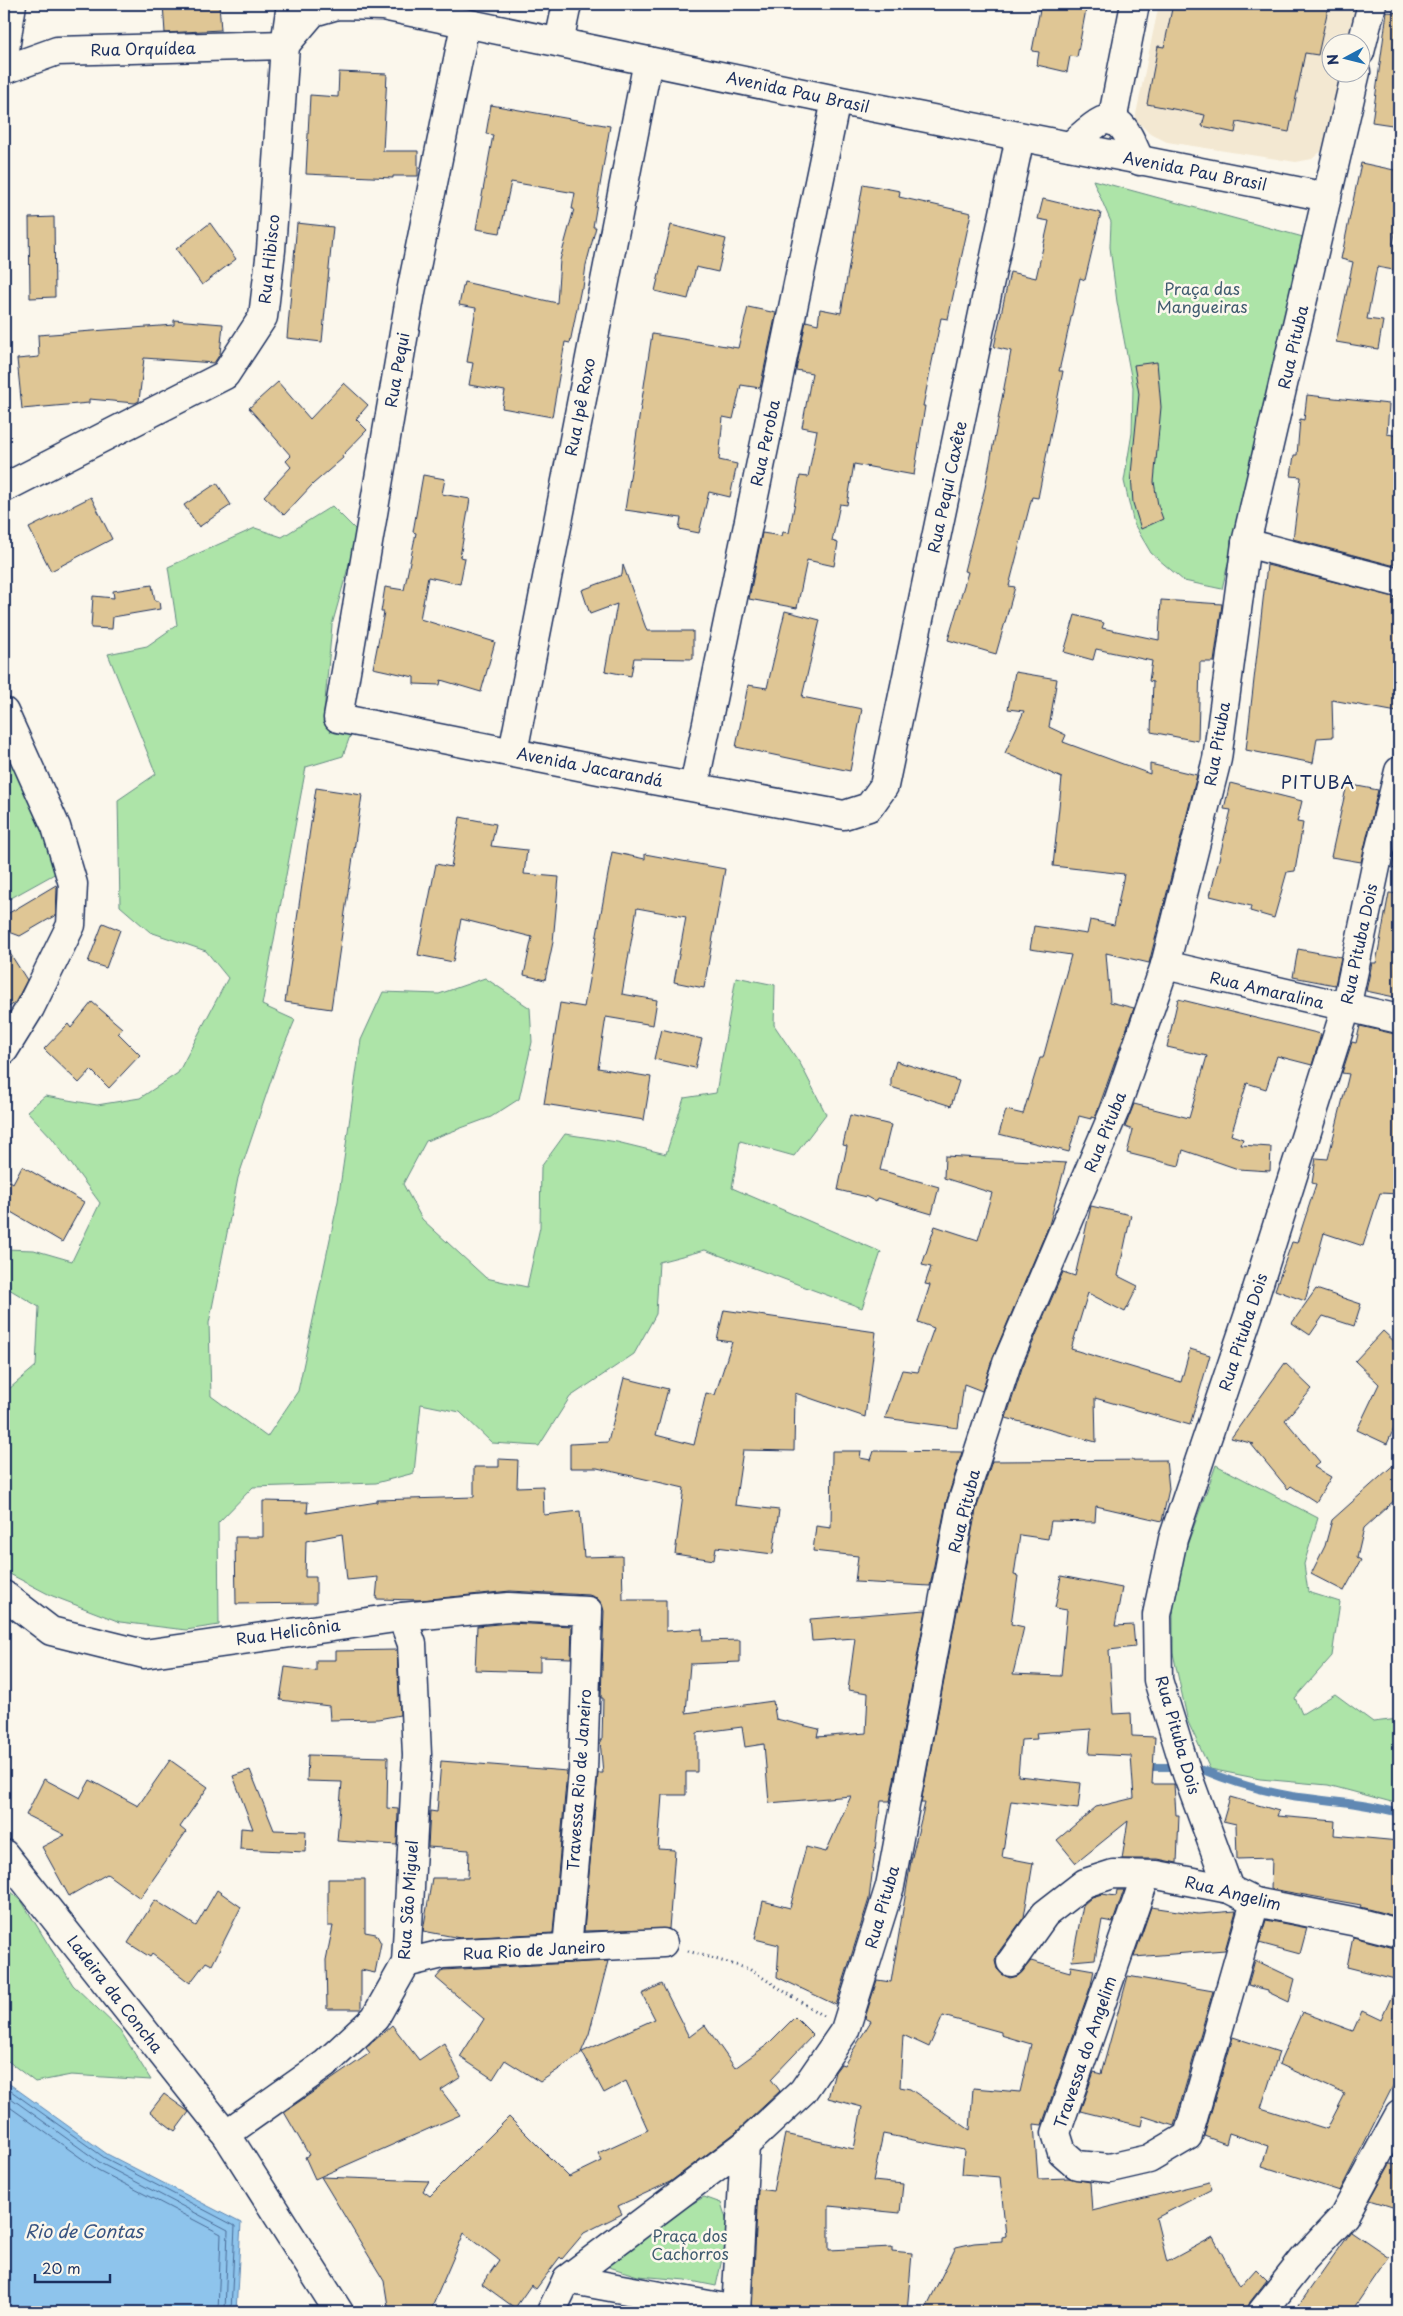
<svg xmlns="http://www.w3.org/2000/svg" width="1403" height="2316" viewBox="0 0 1403 2316" font-family="'Playpen Sans',sans-serif">
<style>
.built{fill:#f3e8d2}
.green{fill:#ade4a8;stroke:#648a83}
.water{fill:#8ec4ec;stroke:#6088b3}
.lines{fill:none;stroke-linecap:round;stroke-linejoin:round}
.shore{stroke:#496b97;stroke-width:1}
.stream{stroke:#6088b3;stroke-width:8}
.building{fill:#dfc695;stroke:#1b2f5e;fill-rule:evenodd}
.minor-casing{stroke:#1b2f5e;stroke-width:31}
.path{stroke:#1b2f5e;stroke-width:3;stroke-dasharray:1 4;stroke-linecap:butt}
.minor{stroke:#fbf7ec;stroke-width:28}
.labels{text-anchor:middle;stroke-width:5;stroke-linejoin:round;paint-order:stroke}
.street-label{font-size:16px;fill:#1b2f5e;stroke:#fbf7ec}
.park-label{font-size:16px;fill:#405c70;stroke:#fbf7ec}
.neighbourhood-label{font-size:18px;letter-spacing:1px;fill:#1b2f5e;stroke:#fbf7ec}
.water-label{font-size:18px;font-style:italic;fill:#385482;stroke:#fbf7ec}
</style>
<rect width="100%" height="100%" fill="#fbf7ec"/>
<filter id="ink" filterUnits="userSpaceOnUse"><feTurbulence type="fractalNoise" baseFrequency=".02" numOctaves="2"/><feDisplacementMap in="SourceGraphic" scale="10" xChannelSelector="R" yChannelSelector="G"/><feConvolveMatrix kernelMatrix="1 2 1 2 8 2 1 2 1" color-interpolation-filters="sRGB"/></filter>
<g filter="url(#ink)">
<polygon class="built" points="1159,4 1357,4 1348,42 1330,42 1330,72 1341,73 1325,148 1312,159 1296,162 1167,142 1149,133 1135,119"/>
<g class="green">
<polygon points="1093,180 1303,237 1222,589 1184,581 1151,553 1134,524 1124,481 1132,433 1133,387 1117,302 1110,247 1111,222"/>
<polygon points="332,506 358,532 332,625 323,723 350,736 343,756 306,767 262,1005 295,1020 278,1060 238,1178 209,1323 211,1396 267,1437 298,1391 338,1201 361,1040 383,992 439,994 485,978 530,1008 532,1042 519,1099 491,1117 426,1141 403,1184 422,1219 486,1278 527,1287 540,1227 541,1167 565,1134 617,1142 666,1154 684,1098 716,1093 736,977 775,985 774,1025 801,1065 826,1114 794,1156 740,1141 732,1188 881,1252 862,1308 705,1250 659,1262 656,1314 634,1354 570,1397 539,1446 492,1443 460,1412 421,1404 414,1473 376,1483 253,1487 218,1523 219,1625 186,1630 120,1622 50,1595 4,1571 4,1388 9,1389 36,1366 39,1307 4,1286 4,1249 34,1250 72,1261 100,1203 52,1138 27,1111 45,1096 97,1105 140,1098 178,1073 228,978 206,951 150,932 120,906 118,800 156,774 108,654 147,646 177,625 168,567 255,528 282,537"/>
<polygon points="4,744 36,806 58,872 4,902"/>
<polygon points="1216,1465 1318,1518 1304,1564 1308,1592 1340,1602 1332,1656 1295,1698 1302,1714 1335,1694 1373,1722 1399,1719 1399,1804 1328,1785 1260,1779 1210,1769 1188,1722 1173,1653 1173,1614 1176,1576"/>
<polygon points="4,1886 21,1900 73,1985 120,2030 151,2080 71,2075 35,2082 4,2058"/>
<polygon points="704,2197 721,2203 729,2228 716,2286 686,2280 638,2276 606,2266 646,2230"/>
</g>
<polygon class="water" points="4,2080 107,2154 241,2223 236,2312 4,2312"/>
<g class="lines">
<g class="shore">
<polyline points="4,2086 105,2158 235,2226 231,2312"/>
<polyline points="4,2093 102,2164 228,2230 225,2312"/>
<polyline points="4,2103 98,2170 221,2234 218,2312"/>
</g>
<g class="stream">
<polyline points="1151,1767 1171,1767"/>
<path d="M1203,1770C1231,1782 1263,1791 1292,1796C1328,1801 1364,1803 1399,1813"/>
</g>
</g>
<g class="building">
<polygon points="163,4 219,4 221,30 165,33"/>
<polygon points="1041,4 1087,4 1077,57 1070,56 1067,72 1037,65 1039,52 1032,51"/>
<polygon points="1173,4 1329,4 1318,55 1305,53 1289,132 1237,122 1235,133 1202,126 1205,115 1147,104 1158,46 1164,47"/>
<polygon points="1387,12 1399,13 1399,126 1372,122"/>
<polygon points="339,72 387,74 383,151 418,151 418,176 393,176 393,178 306,174 310,95 338,97"/>
<polygon points="491,105 610,126 593,227 596,227 586,265 583,288 581,288 570,343 565,342 552,417 502,408 505,391 469,385 473,363 467,362 476,308 459,305 464,282 557,303 560,260 574,209 572,209 575,193 511,182 500,233 476,229 493,135 486,134"/>
<polygon points="1361,163 1399,171 1399,212 1393,244 1399,245 1399,271 1377,267 1367,319 1383,321 1378,349 1336,342 1353,262 1341,259"/>
<polygon points="863,184 900,191 899,197 971,213 948,319 941,318 923,406 925,406 914,475 854,464 847,505 840,504 832,541 838,543 834,566 807,560 797,608 749,599 762,533 782,536 783,532 789,533 800,476 808,477 817,430 802,427 812,373 796,370 806,321 818,324 820,309 841,313"/>
<polygon points="1043,199 1101,213 1085,280 1080,278 1059,371 1063,371 1038,498 1032,497 1009,586 1015,587 996,654 948,640 968,572 964,571 985,488 1011,351 994,347 1010,272 1036,278 1049,221 1038,219"/>
<polygon points="54,217 55,297 30,298 29,218"/>
<polygon points="210,223 236,259 202,285 176,249"/>
<polygon points="297,223 333,227 322,342 287,338"/>
<polygon points="671,225 726,239 718,272 696,267 688,299 655,291"/>
<polygon points="748,307 776,313 760,388 741,385 733,419 723,417 719,460 737,464 730,497 709,492 699,533 679,529 681,518 625,510 652,334 738,348"/>
<polygon points="174,320 223,324 220,354 214,363 144,358 139,401 135,403 89,399 89,403 22,409 17,359 39,357 38,335 174,325"/>
<polygon points="1157,362 1161,407 1154,482 1158,505 1163,519 1141,529 1133,503 1131,474 1139,394 1134,365"/>
<polygon points="278,382 310,419 344,383 368,405 356,419 367,430 342,456 343,458 313,484 284,515 264,496 291,467 286,461 291,456 249,408"/>
<polygon points="1307,395 1389,404 1387,434 1399,436 1399,567 1293,539 1301,477 1291,476 1294,455 1297,455 1300,419 1304,420"/>
<polygon points="423,475 445,479 442,494 470,499 460,557 465,558 460,584 428,577 420,619 495,642 481,692 441,680 440,685 414,684 414,677 373,668 384,612 381,612 385,587 404,590 416,533 413,532"/>
<polygon points="217,483 231,505 199,527 184,505"/>
<polygon points="91,497 112,539 51,571 29,528"/>
<polygon points="623,565 647,631 693,631 693,659 634,658 631,676 605,671 617,604 590,614 582,590 622,575"/>
<polygon points="1267,565 1399,598 1399,699 1397,712 1332,700 1333,737 1317,738 1313,763 1246,750"/>
<polygon points="152,585 155,601 159,601 160,609 113,617 112,629 91,628 93,596 114,598 113,591"/>
<polygon points="1161,600 1222,604 1214,662 1200,662 1198,741 1151,732 1153,682 1149,681 1152,661 1096,649 1093,660 1064,652 1075,615 1104,623 1102,628 1159,640"/>
<polygon points="785,611 820,620 802,697 862,709 850,771 736,747 748,685 767,688"/>
<polygon points="1015,672 1057,679 1049,727 1066,735 1063,742 1150,774 1150,764 1197,775 1149,963 1106,953 1110,1002 1134,1008 1095,1118 1091,1117 1091,1119 1079,1116 1069,1152 999,1134 1006,1110 1023,1114 1040,1058 1043,1058 1071,955 1030,949 1034,926 1087,934 1090,920 1114,925 1124,874 1053,866 1062,778 1005,753 1024,711 1008,709"/>
<polygon points="1230,783 1302,801 1297,822 1303,823 1295,871 1287,872 1274,918 1250,911 1251,906 1210,896 1231,810 1224,809"/>
<polygon points="1347,784 1378,790 1361,862 1331,857"/>
<polygon points="316,788 362,795 331,1009 285,1002"/>
<polygon points="460,817 496,824 491,846 527,850 524,874 559,877 553,942 545,980 524,975 532,937 461,919 453,962 418,955 436,864 451,867"/>
<polygon points="1399,835 1399,870 1392,868"/>
<polygon points="612,852 645,859 645,854 725,869 704,988 674,982 686,917 637,908 622,994 657,1000 653,1025 606,1017 598,1068 651,1077 644,1120 544,1104 560,1003 584,1007"/>
<polygon points="56,885 57,888 56,915 20,936 4,930 4,916"/>
<polygon points="1389,893 1399,894 1399,998 1366,991 1372,963 1376,963"/>
<polygon points="103,923 120,930 106,968 88,962"/>
<polygon points="4,944 27,980 15,1003 4,1010"/>
<polygon points="1298,949 1341,957 1335,985 1293,977"/>
<polygon points="1178,999 1321,1034 1312,1065 1277,1056 1266,1089 1247,1083 1231,1135 1243,1139 1241,1145 1271,1147 1270,1171 1238,1169 1183,1150 1179,1166 1127,1153 1133,1130 1125,1127 1134,1104 1189,1118 1207,1056 1167,1047"/>
<polygon points="92,1002 122,1028 118,1033 140,1055 109,1088 91,1070 79,1083 44,1049 68,1024 71,1028"/>
<polygon points="1360,1026 1399,1035 1399,1194 1380,1193 1363,1246 1324,1233 1305,1301 1275,1290 1292,1242 1297,1243 1316,1184 1312,1183 1316,1158 1328,1159 1349,1074 1342,1073 1352,1042 1356,1043"/>
<polygon points="661,1029 702,1039 695,1068 654,1059"/>
<polygon points="896,1061 959,1081 951,1106 891,1087 891,1079"/>
<polygon points="850,1115 891,1125 880,1170 939,1187 932,1214 878,1198 876,1202 867,1197 838,1190 847,1146 843,1145"/>
<polygon points="945,1156 1066,1163 1049,1225 993,1357 982,1391 964,1384 958,1428 885,1418 902,1370 918,1372 934,1328 918,1322 930,1285 925,1284 931,1267 922,1265 935,1226 978,1240 992,1193 944,1178"/>
<polygon points="22,1166 84,1202 62,1242 4,1208 4,1177 13,1183"/>
<polygon points="1091,1206 1131,1215 1118,1276 1138,1286 1125,1312 1088,1293 1071,1349 1181,1382 1190,1349 1210,1355 1190,1425 1095,1398 1096,1442 1006,1418 1022,1368 1063,1272 1075,1276"/>
<polygon points="1316,1289 1361,1304 1354,1326 1323,1316 1310,1335 1292,1323"/>
<polygon points="724,1310 876,1332 865,1417 795,1393 794,1451 743,1450 735,1505 779,1510 773,1554 716,1547 714,1560 675,1554 684,1488 597,1468 570,1468 570,1444 608,1442 624,1378 668,1389 656,1435 694,1445 706,1393 715,1395 732,1342 717,1340"/>
<polygon points="1383,1331 1397,1344 1399,1338 1399,1417 1387,1444 1357,1430 1379,1384 1355,1361"/>
<polygon points="1285,1363 1312,1389 1285,1420 1320,1462 1314,1467 1331,1477 1316,1502 1291,1486 1288,1489 1251,1444 1254,1444 1231,1438"/>
<polygon points="832,1451 861,1451 860,1458 871,1460 874,1451 962,1452 946,1503 930,1586 855,1582 858,1556 813,1551 816,1526 831,1528"/>
<polygon points="499,1459 518,1460 517,1487 543,1486 544,1515 580,1511 584,1557 622,1556 623,1600 666,1600 666,1631 702,1629 703,1641 740,1640 740,1662 690,1664 686,1713 773,1701 776,1719 819,1729 817,1737 866,1733 868,1693 848,1690 855,1638 812,1641 810,1619 926,1610 890,1801 881,1801 869,1899 836,2005 777,1977 779,1945 755,1939 763,1901 790,1908 806,1847 826,1852 851,1796 769,1803 764,1744 745,1747 742,1727 697,1733 697,1772 686,1772 686,1795 662,1795 658,1849 675,1850 669,1929 584,1931 598,1773 603,1773 600,1740 602,1740 603,1698 601,1698 604,1611 602,1604 597,1598 589,1595 510,1591 421,1600 376,1599 378,1577 347,1580 342,1534 306,1541 305,1577 316,1577 316,1603 236,1604 235,1537 263,1537 263,1501 308,1502 307,1513 377,1502 377,1500 474,1497 474,1467 499,1467"/>
<path d="M1166,1460L1169,1489L1162,1521L1096,1506L1095,1522L1051,1521L1048,1539L1020,1535L1014,1575L1018,1576L1011,1624L1024,1627L1013,1674L1061,1676L1067,1610L1055,1608L1061,1576L1122,1588L1115,1626L1133,1625L1135,1647L1109,1650L1113,1714L1131,1713L1132,1736L1155,1737L1152,1784H1174L1176,1815H1179L1177,1863L1158,1859H1122L1128,1821L1076,1863L1057,1840L1096,1807L1134,1798L1131,1756L1089,1754L1091,1729L1036,1733L1037,1739L1021,1740L1018,1776L1081,1783L1078,1809L1011,1801L1002,1857L1033,1863L1024,1917L998,1953L995,1961L997,1969L1002,1974L1010,1978L1018,1976L1031,1961L1070,1972L1071,1966L1094,1970L1091,1985L1042,2125L1034,2124L1038,2179L1069,2178L1090,2182L1092,2211L1209,2182L1212,2189L1156,2218L1167,2262L1213,2237L1240,2287L1256,2269L1267,2280L1250,2302L1247,2312H924L956,2247L974,2243L1002,2241V2237L1006,2236L1000,2177L962,2174L964,2150L883,2134L873,2181L903,2184L900,2213L829,2206V2250L892,2247V2251L912,2253L907,2312H752L758,2189L773,2191L785,2134L854,2149L862,2107L828,2098L835,2072L841,2064L844,2065L871,2021L865,2018L877,1980L891,1982L911,1861L925,1803H921L976,1510L992,1461ZM943,2016L1001,2032V2035L1031,2044L1020,2092L973,2088L970,2130L910,2089L900,2087L903,2035L929,2047Z"/>
<polygon points="1399,1460 1399,1496 1364,1528 1357,1558 1361,1560 1344,1591 1311,1574 1325,1546 1332,1520"/>
<polygon points="509,1623 572,1626 571,1658 540,1657 540,1672 475,1670 477,1626"/>
<polygon points="397,1650 400,1715 378,1719 330,1720 329,1706 280,1700 285,1667 316,1671 316,1660 336,1660 336,1651"/>
<polygon points="308,1755 388,1757 387,1808 398,1809 397,1845 337,1841 342,1782 307,1781"/>
<polygon points="170,1760 208,1787 180,1827 186,1832 140,1898 107,1874 69,1896 42,1847 65,1835 26,1815 44,1779 80,1798 90,1780 138,1806"/>
<polygon points="441,1761 567,1771 553,1933 460,1938 423,1931 432,1878 468,1878 469,1850 428,1847 430,1811 437,1812"/>
<polygon points="250,1770 274,1830 306,1831 305,1852 240,1849 241,1828 253,1829 233,1776"/>
<polygon points="1230,1797 1279,1811 1277,1816 1335,1821 1334,1835 1399,1841 1399,1917 1360,1907 1361,1905 1271,1889 1272,1858 1237,1859 1236,1824 1223,1821"/>
<polygon points="328,1879 365,1879 365,1932 376,1934 381,1943 375,1973 361,1970 361,2009 327,2009 326,1960 333,1926 328,1926"/>
<polygon points="217,1890 241,1907 212,1965 206,1962 190,1983 152,1954 150,1957 128,1943 155,1900 196,1926"/>
<polygon points="1117,1890 1124,1890 1113,1922 1102,1920 1095,1959 1072,1961 1083,1905 1092,1897 1102,1894 1116,1896"/>
<polygon points="1151,1907 1198,1914 1236,1911 1225,1950 1134,1957"/>
<polygon points="1266,1920 1307,1928 1300,1954 1259,1943"/>
<polygon points="1353,1937 1394,1948 1394,1954 1399,1955 1399,2074 1340,2191 1262,2166 1268,2146 1229,2133 1226,2144 1204,2136 1233,2037 1279,2052 1261,2108 1327,2129 1345,2094 1279,2064 1302,2012 1353,2031 1362,2011 1381,2020 1399,1980 1347,1967"/>
<polygon points="1255,1960 1295,1979 1289,2002 1268,1992 1268,1990 1248,1985"/>
<polygon points="608,1961 589,2034 580,2055 540,2082 505,2060 493,2079 460,2057 484,2019 436,1978 443,1970"/>
<polygon points="1128,1976 1213,1991 1174,2126 1143,2116 1141,2126 1080,2111 1094,2072 1101,2074"/>
<polygon points="662,1984 689,2037 705,2025 735,2068 767,2045 795,2017 813,2035 771,2079 780,2091 735,2133 670,2182 618,2206 622,2214 584,2233 562,2259 560,2257 536,2289 531,2285 515,2308 482,2284 499,2260 464,2233 430,2312 389,2312 384,2281 321,2177 429,2181 423,2191 430,2196 509,2117 569,2177 602,2161 598,2153 648,2130 626,2081 604,2093 582,2052 655,2019 642,1994"/>
<polygon points="392,2025 419,2060 444,2043 461,2077 441,2090 460,2115 315,2179 305,2157 309,2155 284,2112 370,2053 366,2048"/>
<polygon points="164,2094 189,2112 175,2131 150,2112"/>
<polygon points="1390,2164 1399,2165 1399,2209 1370,2200"/>
<polygon points="1351,2231 1389,2257 1351,2312 1294,2312"/>
</g>
<g class="lines">
<g class="minor-casing">
<g id="minor">
<polyline points="465,25 411,292 338,718 604,771 844,815 869,807 884,786 1020,137"/>
<polyline points="559,42 567,4"/>
<polyline points="285,45 313,12 337,5 383,6 836,100 1327,197"/>
<polyline points="1360,52 1372,4"/>
<polyline points="4,56 12,4"/>
<polyline points="4,70 57,51 285,45"/>
<polyline points="1112,121 1135,4"/>
<path d="M1070,146C1079,139 1091,126 1102,121C1124,113 1133,147 1140,161"/>
<polyline points="4,488 225,375 263,317 271,250 285,45 291,4"/>
<polyline points="1246,543 1399,583"/>
<polyline points="4,712 56,827 73,884 71,925 30,1008 4,1050"/>
<polyline points="513,752 648,61"/>
<polyline points="694,786 836,100"/>
<polyline points="1165,965 1399,1019"/>
<polyline points="4,1595 51,1631 144,1654 402,1617 509,1607 588,1611 583,1771 567,1948"/>
<polyline points="4,1854 226,2134 339,2312"/>
<polyline points="1146,1875 1056,2133 1062,2152 1077,2165 1110,2168 1149,2159 1188,2136 1255,1902"/>
<polyline points="1229,1889 1187,1774 1158,1680 1157,1615 1173,1539 1252,1305 1346,1008 1379,852 1399,771"/>
<polyline points="1011,1962 1045,1914 1085,1883 1113,1874 1157,1875 1229,1889 1255,1902 1352,1921 1399,1933"/>
<polyline points="406,1963 443,1954 663,1943"/>
<polyline points="226,2134 325,2064 375,2018 406,1963 417,1755 412,1644 402,1617"/>
<polyline points="567,2279 736,2310"/>
<polyline points="551,2312 567,2279 745,2145 803,2091 845,2030 890,1886 961,1506 1007,1363 1117,1105 1165,965 1217,759 1246,543 1356,72"/>
<polyline points="736,2312 745,2145"/>
<polyline points="1262,2312 1304,2259 1344,2216 1399,2115"/>
</g>
</g>
<polyline class="path" points="688,1951 749,1969 823,2016"/>
<use href="#minor" class="minor"/>
</g>
</g>
<g class="labels">
<g class="street-label">
<text transform="translate(143 49) rotate(-1)" y="6">Rua Orquídea</text>
<text transform="translate(798 92) rotate(12)" y="6">Avenida Pau Brasil</text>
<text transform="translate(1195 171) rotate(11)" y="6">Avenida Pau Brasil</text>
<text transform="translate(269 259) rotate(-84)" y="6">Rua Hibisco</text>
<text transform="translate(1293 347) rotate(-77)" y="6">Rua Pituba</text>
<text transform="translate(397 370) rotate(-80)" y="6">Rua Pequi</text>
<text transform="translate(580 407) rotate(-79)" y="6">Rua Ipê Roxo</text>
<text transform="translate(765 443) rotate(-78)" y="6">Rua Peroba</text>
<text transform="translate(947 487) rotate(-78)" y="6">Rua Pequi Caxête</text>
<text transform="translate(1217 744) rotate(-80)" y="6">Rua Pituba</text>
<text transform="translate(590 767) rotate(11)" y="6">Avenida Jacarandá</text>
<text transform="translate(1359 944) rotate(-78)" y="6">Rua Pituba Dois</text>
<text transform="translate(1267 990) rotate(13)" y="6">Rua Amaralina</text>
<text transform="translate(1105 1132) rotate(-68)" y="6">Rua Pituba</text>
<text transform="translate(1243 1332) rotate(-72)" y="6">Rua Pituba Dois</text>
<text transform="translate(964 1511) rotate(-76)" y="6">Rua Pituba</text>
<text transform="translate(288 1632) rotate(-8)" y="6">Rua Helicônia</text>
<text transform="translate(1178 1735) rotate(74)" y="6">Rua Pituba Dois</text>
<text transform="translate(579 1780) rotate(-86)" y="6">Travessa Rio de Janeiro</text>
<text transform="translate(1233 1893) rotate(14)" y="6">Rua Angelim</text>
<text transform="translate(408 1900) rotate(-86)" y="6">Rua São Miguel</text>
<text transform="translate(882 1907) rotate(-74)" y="6">Rua Pituba</text>
<text transform="translate(534 1950) rotate(-3)" y="6">Rua Rio de Janeiro</text>
<text transform="translate(115 1994) rotate(52)" y="6">Ladeira da Concha</text>
<text transform="translate(1085 2052) rotate(-71)" y="6">Travessa do Angelim</text>
</g>
<g class="park-label">
<text x="1202" y="295">Praça das<tspan x="1202" dy="18">Mangueiras</tspan></text>
<text x="690" y="2242">Praça dos<tspan x="690" dy="18">Cachorros</tspan></text>
</g>
<g class="neighbourhood-label">
<text x="1318" y="789">PITUBA</text>
</g>
<g class="water-label">
<text x="84" y="2238">Rio de Contas</text>
</g>
</g>
<rect width="1403" height="2316" fill="none" stroke="#fbf7ec" stroke-width="20"/>
<rect x="10" y="10" width="1383" height="2296" fill="none" stroke="#1b2f5e" stroke-width="2" filter="url(#ink)"/>
<g transform="translate(1346 58) rotate(263)"><circle r="24" fill="#fbf7ec" stroke="#a1a7b3"/>
<path d="M0-4L9 19L0 12L-9 19Z" fill="#1f6fb2"/>
<text y="-8" font-size="14" font-weight="bold" text-anchor="middle" fill="#1b2f5e">N</text>
</g>
<path d="M35 2274v8h75v-8" fill="none" stroke="#1b2f5e" stroke-width="2.5"/>
<text x="42" y="2274" font-size="15" fill="#1b2f5e" stroke="#fbf7ec" stroke-width="4" paint-order="stroke">20 m</text>
</svg>
